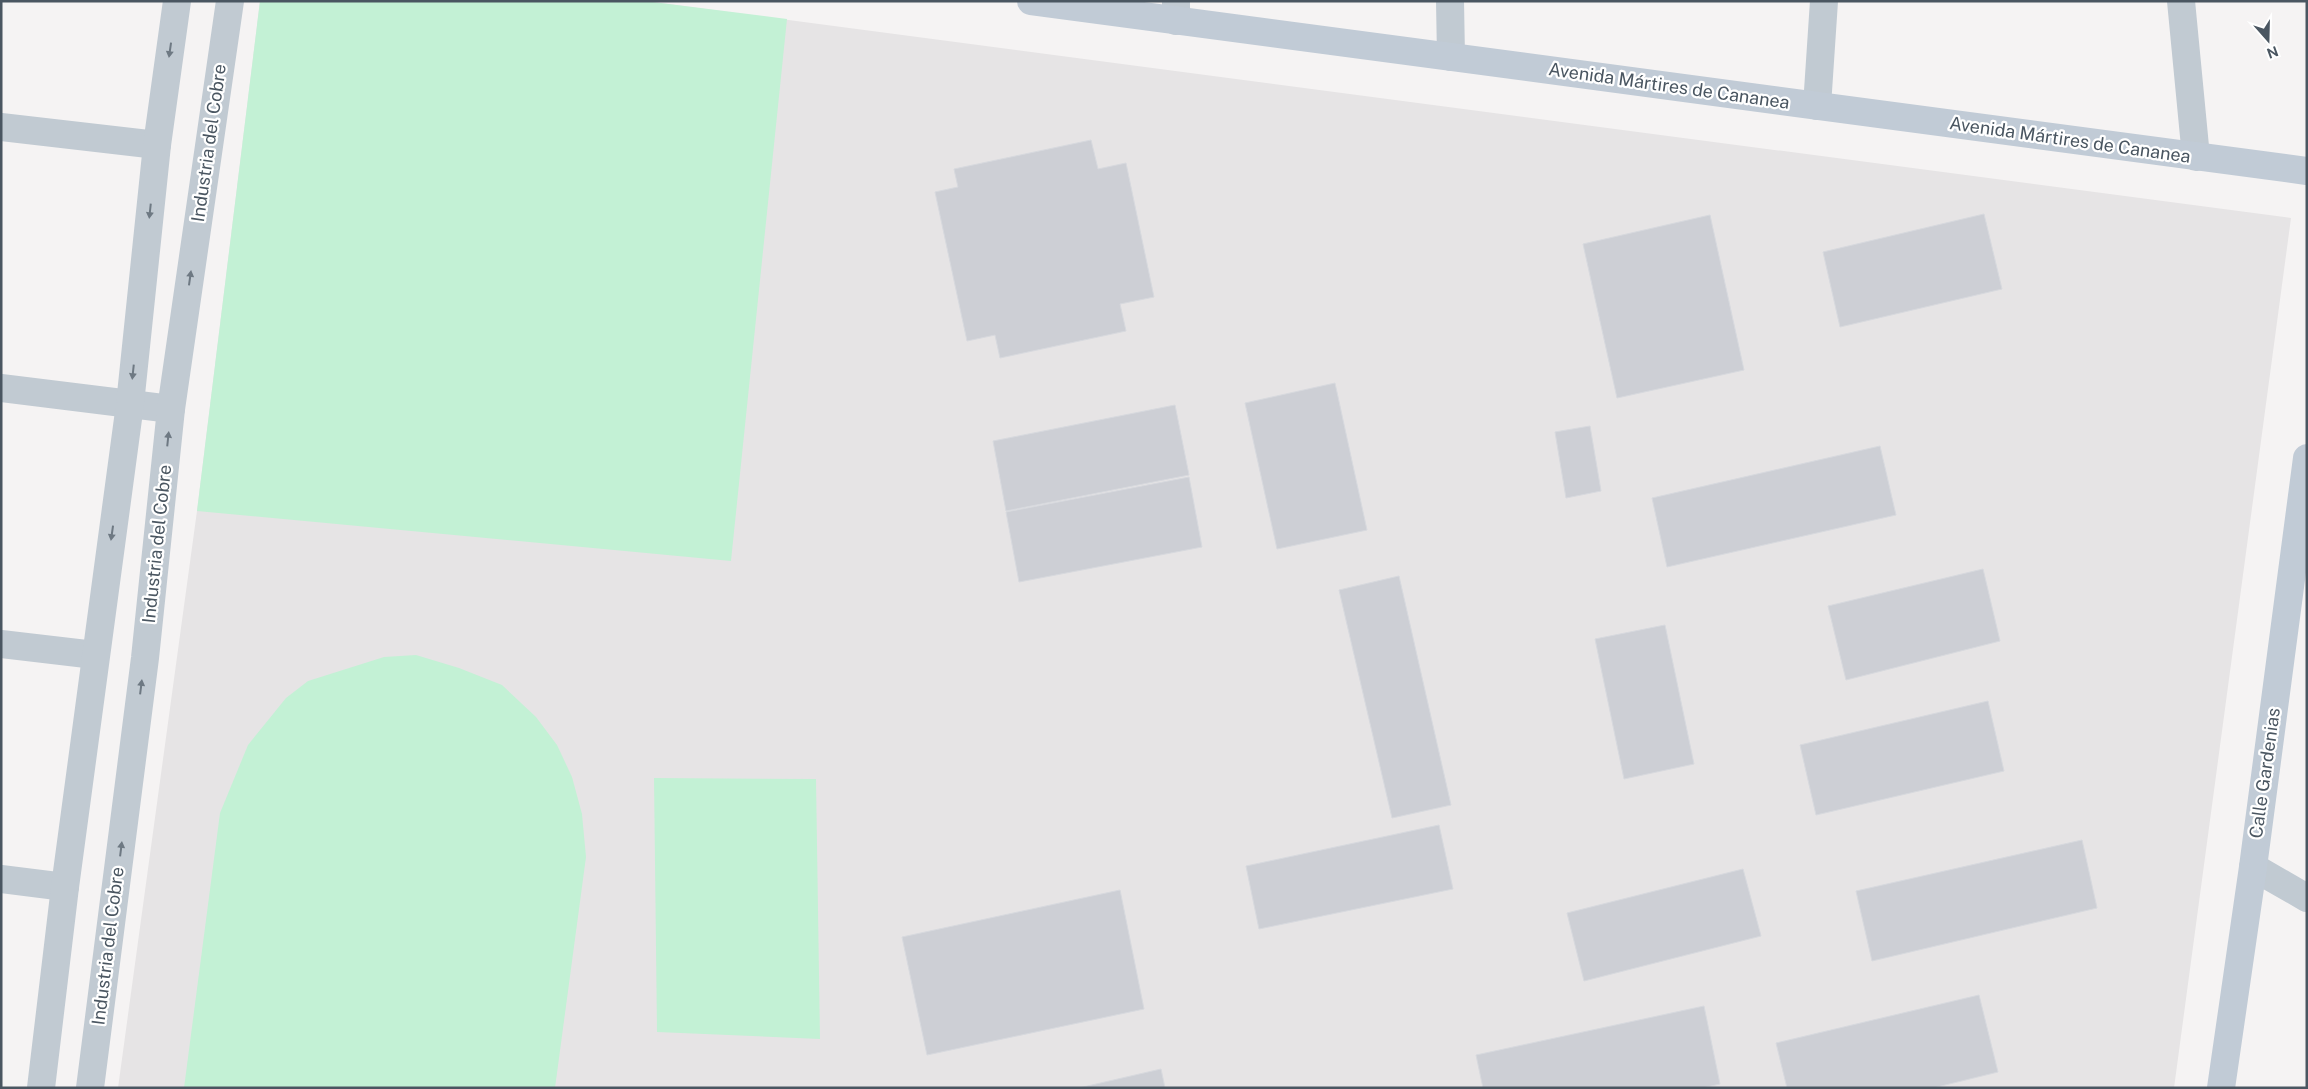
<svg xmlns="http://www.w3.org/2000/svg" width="2308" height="1089" viewBox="0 0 2308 1089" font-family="'Public Sans',sans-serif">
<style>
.education{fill:#e6e4e5}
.grass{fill:#c3f1d5}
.building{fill:#cdcfd5;stroke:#d7d9de}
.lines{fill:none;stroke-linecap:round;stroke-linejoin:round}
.street{stroke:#c1cad2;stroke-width:28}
.secondary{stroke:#c1cbd6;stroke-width:28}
.oneway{fill:#6e7983}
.labels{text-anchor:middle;stroke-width:4.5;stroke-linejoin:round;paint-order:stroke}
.street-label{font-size:18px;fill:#4a5661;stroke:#fff}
</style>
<rect width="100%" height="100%" fill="#f5f3f3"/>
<polygon class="education" points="260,1 645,1 2291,218 2174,1088 118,1088 197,511"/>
<g class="grass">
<polygon points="260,1 645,1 787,19 731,561 197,511"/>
<polygon points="416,655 459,668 502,685 536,717 557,745 572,777 582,814 586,857 555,1088 184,1088 220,813 248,745 286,698 308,681 384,657"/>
<polygon points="654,778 816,779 820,1039 657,1032"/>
</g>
<g class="building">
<polygon points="1091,140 1098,169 1126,163 1154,297 1120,304 1126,331 1000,358 995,335 967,341 935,192 958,187 954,169"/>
<polygon points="1984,214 2002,289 1840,327 1823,252"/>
<polygon points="1710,215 1744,370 1617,398 1583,244"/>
<polygon points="1335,383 1367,530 1277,549 1245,403"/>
<polygon points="1175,405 1189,475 1006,511 993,441"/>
<polygon points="1590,426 1601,491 1566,498 1555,432"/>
<polygon points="1880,446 1896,515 1667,567 1652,498"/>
<polygon points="1189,477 1202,547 1019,582 1006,512"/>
<polygon points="1983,569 2000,641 1846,680 1828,606"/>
<polygon points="1399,576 1451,805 1392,818 1339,590"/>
<polygon points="1665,625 1694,764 1624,779 1595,639"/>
<polygon points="1988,701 2004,771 1816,815 1800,745"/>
<polygon points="1439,825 1453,889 1259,929 1246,866"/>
<polygon points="2082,840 2097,908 1872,961 1856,891"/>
<polygon points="1743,869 1761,936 1584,981 1567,913"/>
<polygon points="1120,890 1144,1009 927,1055 902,937"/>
<polygon points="1979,995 1998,1072 1933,1088 1787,1088 1776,1043"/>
<polygon points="1704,1006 1720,1084 1702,1088 1483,1088 1476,1055"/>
<polygon points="1161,1069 1165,1088 1079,1088"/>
</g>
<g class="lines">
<g class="street">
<polyline points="1450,1 1451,57"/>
<polyline points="2181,1 2196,157"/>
<polyline points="1176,21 1176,1"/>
<polyline points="1817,106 1824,1"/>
<polyline points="1,127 157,145"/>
<polyline points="1,388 171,409"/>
<polyline points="1,644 95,655"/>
<polyline points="2253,867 2307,898"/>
<polyline points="1,879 65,887"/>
<polyline points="41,1088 65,887 130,404 157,145 177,1"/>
<polyline points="90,1088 145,658 171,409 230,1"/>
</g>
<g class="secondary">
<polyline points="1031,1 2307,171"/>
<polyline points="2221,1088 2253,867 2307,458"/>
</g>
</g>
<defs><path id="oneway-solid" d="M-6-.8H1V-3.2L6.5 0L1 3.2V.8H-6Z" transform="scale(1.25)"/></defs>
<g class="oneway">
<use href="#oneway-solid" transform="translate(170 50) rotate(98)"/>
<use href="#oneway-solid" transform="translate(150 211) rotate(96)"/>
<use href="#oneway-solid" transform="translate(190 278) rotate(-82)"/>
<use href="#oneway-solid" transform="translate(133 372) rotate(96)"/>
<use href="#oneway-solid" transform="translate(168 439) rotate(-84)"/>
<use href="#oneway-solid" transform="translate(112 533) rotate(98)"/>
<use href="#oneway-solid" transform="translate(141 687) rotate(-83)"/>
<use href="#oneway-solid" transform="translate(121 849) rotate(-83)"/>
</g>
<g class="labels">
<g class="street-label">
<text transform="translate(1669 86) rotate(8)" y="6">Avenida Mártires de Cananea</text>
<text transform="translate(2070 140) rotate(8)" y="6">Avenida Mártires de Cananea</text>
<text transform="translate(209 143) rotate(-82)" y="6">Industria del Cobre</text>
<text transform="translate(157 544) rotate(-84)" y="6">Industria del Cobre</text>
<text transform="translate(2265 773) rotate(-82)" y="6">Calle Gardenias</text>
<text transform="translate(108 946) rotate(-83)" y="6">Industria del Cobre</text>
</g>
</g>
<rect width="2308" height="1089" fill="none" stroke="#4a5661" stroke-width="5"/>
<g transform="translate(2268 40) rotate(160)" stroke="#ffffff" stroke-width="4" paint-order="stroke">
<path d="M0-4L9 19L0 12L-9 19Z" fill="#4a5661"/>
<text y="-8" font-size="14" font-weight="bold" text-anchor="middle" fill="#4a5661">N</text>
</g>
</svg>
